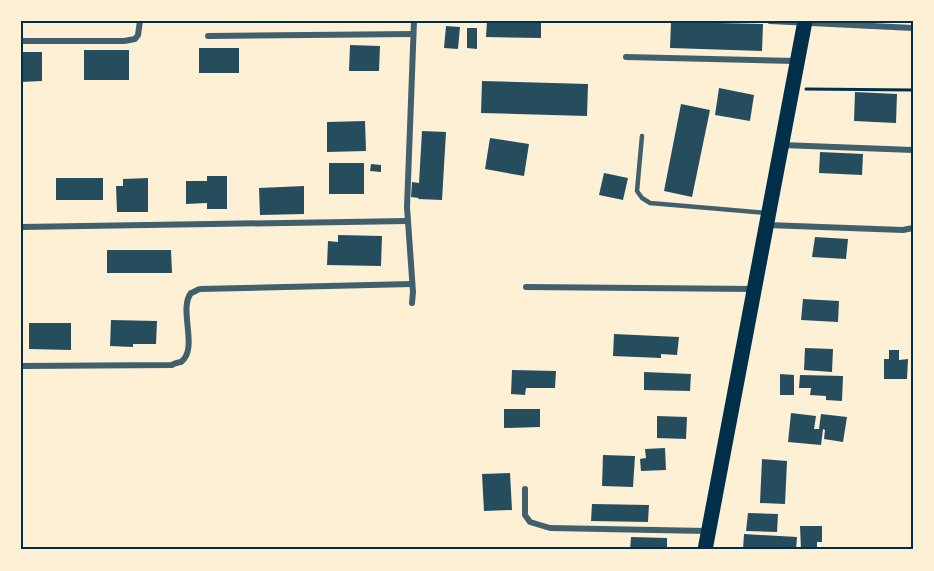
<svg xmlns="http://www.w3.org/2000/svg" width="934" height="571" viewBox="0 0 934 571" font-family="'Noto Serif',serif">
<style>
.building{fill:#264d5e}
.lines{fill:none;stroke-linecap:round;stroke-linejoin:round}
.path{stroke:#003049;stroke-width:3}
.service{stroke:#3f606c;stroke-width:4.5}
.minor{stroke:#3f606c;stroke-width:6}
.primary{stroke:#003049;stroke-width:15}
.neatline{fill:none;stroke:#003049;stroke-width:2}
</style>
<rect width="100%" height="100%" fill="#fdf0d5"/>
<g class="building">
<polygon points="487,21 541,21 541,38 486,37"/>
<polygon points="671,22 763,24 762,51 670,48"/>
<polygon points="446,26 460,27 458,49 444,48"/>
<polygon points="467,28 477,28 477,49 467,48"/>
<polygon points="350,45 380,46 379,71 349,71"/>
<rect x="199" y="48" width="40" height="25"/>
<rect x="84" y="50" width="45" height="30"/>
<polygon points="21,52 42,52 42,81 21,82"/>
<polygon points="482,81 588,84 587,116 481,113"/>
<polygon points="719,88 754,95 750,121 715,115"/>
<polygon points="855,92 897,94 896,123 854,121"/>
<polygon points="681,104 710,110 692,197 664,191"/>
<polygon points="365,121 366,151 327,152 327,122"/>
<polygon points="422,131 446,132 442,200 418,199 419,198 411,197 412,182 419,183"/>
<polygon points="490,138 529,144 524,176 485,169"/>
<polygon points="820,152 863,154 862,175 819,173"/>
<rect x="329" y="163" width="35" height="31"/>
<polygon points="371,164 381,165 381,172 370,171"/>
<polygon points="604,173 628,178 623,200 599,195"/>
<polygon points="207,176 227,176 227,209 207,209 207,203 186,204 186,181 207,181"/>
<rect x="56" y="178" width="47" height="22"/>
<polygon points="148,178 148,212 117,212 116,186 123,186 123,179"/>
<polygon points="304,186 304,214 260,215 259,188"/>
<polygon points="338,235 382,236 381,266 327,265 328,241 338,242"/>
<polygon points="815,237 848,239 846,259 812,257"/>
<polygon points="107,250 171,250 172,273 107,273"/>
<polygon points="803,299 839,301 838,322 801,320"/>
<polygon points="111,320 157,321 156,344 133,344 133,347 110,346"/>
<polygon points="29,323 71,323 71,350 29,349"/>
<polygon points="614,334 679,337 677,355 661,354 661,358 613,356"/>
<polygon points="805,348 833,349 832,372 804,370"/>
<polygon points="889,350 899,350 899,360 908,359 907,379 884,379 884,359 889,359"/>
<polygon points="512,370 556,371 555,388 526,388 525,395 511,394"/>
<polygon points="644,372 691,374 690,391 644,390"/>
<polygon points="780,374 794,375 794,395 780,395"/>
<polygon points="800,375 843,376 842,401 826,400 826,396 810,395 811,388 799,388"/>
<polygon points="504,409 540,409 540,427 504,428"/>
<polygon points="791,413 816,416 814,429 819,429 821,414 847,417 843,442 824,439 825,430 823,429 821,445 788,442"/>
<polygon points="657,416 687,417 686,439 657,438"/>
<polygon points="665,448 666,470 641,471 640,459 646,458 645,449"/>
<polygon points="603,455 635,456 633,487 602,486"/>
<polygon points="762,459 787,461 785,504 760,503"/>
<polygon points="510,473 512,510 484,511 482,474"/>
<polygon points="592,504 649,505 648,522 591,521"/>
<polygon points="748,513 778,514 777,532 746,531"/>
<polygon points="800,526 822,526 822,542 817,542 817,550 801,550"/>
<polygon points="744,534 797,537 796,550 743,550"/>
<polygon points="631,537 667,538 667,550 630,550"/>
</g>
<g class="lines">
<polyline class="path" points="806,89 913,90"/>
<polyline class="service" points="642,136 637,191 642,198 650,203 766,213"/>
<g class="minor">
<polyline points="770,21 913,28"/>
<polyline points="208,36 413,34"/>
<polyline points="21,41 124,41 135,39 138,35 140,21"/>
<polyline points="626,57 796,61"/>
<polyline points="782,145 913,150"/>
<polyline points="767,225 903,230 913,228"/>
<polyline points="21,227 407,221"/>
<polyline points="526,287 754,289"/>
<polyline points="412,303 413,292 407,207 414,21"/>
<path d="M21,366L172,365C172,364 180,362 181,362C199,349 178,309 191,293C192,293 199,289 200,289L412,284"/>
<polyline points="525,489 525,515 530,522 550,528 707,531"/>
</g>
<polyline class="primary" points="705,550 805,21"/>
</g>
<rect width="934" height="571" fill="none" stroke="#fdf0d5" stroke-width="45"/>
<rect x="22" y="22" width="890" height="526" class="neatline"/>
</svg>
